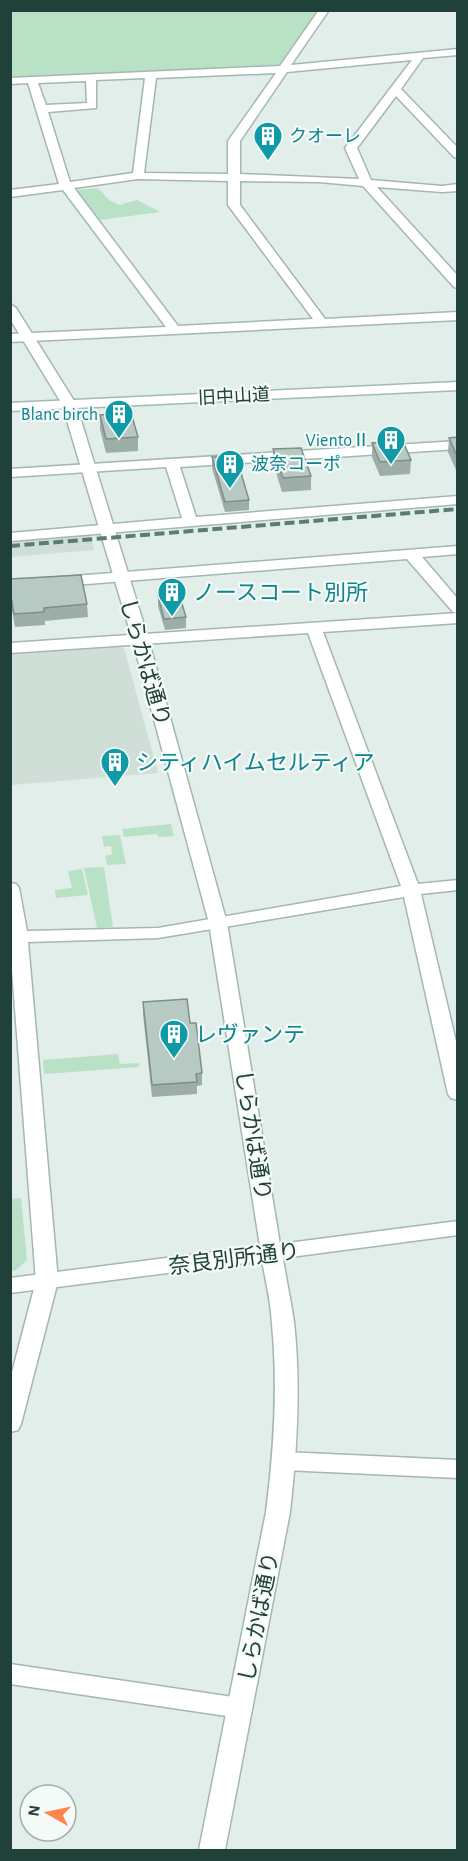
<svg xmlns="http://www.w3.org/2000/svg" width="468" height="1861" viewBox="0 0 468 1861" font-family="'Alegreya Sans','Noto Sans JP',sans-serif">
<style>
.built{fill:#d0ded8}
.green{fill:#b9e1c6}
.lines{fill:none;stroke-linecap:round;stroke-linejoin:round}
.minor-casing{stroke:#a4b7b1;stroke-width:3}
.tertiary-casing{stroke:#a4b7b1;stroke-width:3}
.secondary-casing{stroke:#a0bbb3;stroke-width:3}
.minor{fill:#fff;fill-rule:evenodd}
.tertiary{fill:#fff;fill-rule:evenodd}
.secondary{fill:#fff;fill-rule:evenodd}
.rail{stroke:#5b7c75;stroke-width:4;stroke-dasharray:10 4.5;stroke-linecap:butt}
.wall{fill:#9dada8}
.building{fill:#b7c9c3;stroke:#808d88;stroke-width:1.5}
.labels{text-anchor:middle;stroke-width:4.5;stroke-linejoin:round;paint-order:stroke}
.far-culture-label{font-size:18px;fill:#0d838f;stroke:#f4faf7;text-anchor:start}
.far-street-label{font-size:18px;fill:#20413a;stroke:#f4faf7}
.culture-label{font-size:22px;fill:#0d838f;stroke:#f4faf7;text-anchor:start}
.street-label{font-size:22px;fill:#20413a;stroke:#f4faf7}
</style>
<rect width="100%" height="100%" fill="#e2eee9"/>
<g class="built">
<polygon points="90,534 94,550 11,557 11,541"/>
<polygon points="113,645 124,648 158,773 11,785 11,653"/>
</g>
<g class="green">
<polygon points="10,11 318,11 278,67 11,78"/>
<polygon points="98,188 109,200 119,205 137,200 160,212 100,220 76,190"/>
<polygon points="171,824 174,836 159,837 157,834 124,837 122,829"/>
<polygon points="120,835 126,864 107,865 105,856 112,854 111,846 104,847 102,836"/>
<polygon points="104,867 113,927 97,928 84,868"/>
<polygon points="82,869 88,895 56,898 55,890 72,888 68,871"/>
<polygon points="118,1054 120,1064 139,1063 139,1067 44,1074 43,1060"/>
<polygon points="21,1198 27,1260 16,1270 11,1271 11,1199"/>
</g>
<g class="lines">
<g class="minor-casing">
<g id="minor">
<path d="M319,10H329L291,65L458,49V55L423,58L401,89L458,148V158L454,157L396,96L357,148L371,180L442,186L458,184V191L442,192L377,187L458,276V288L454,287L363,186L319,182L240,181V205L325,319L458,312V320L10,342V334L166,327L63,190L10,197V190L59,184L28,83L10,84V78L280,66ZM412,60L345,148L359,179L240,174V141L287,72ZM276,73L228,141V174L144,173L156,78ZM145,78L133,173L70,182L48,112L96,108V80ZM86,81L87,103L46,105L38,83ZM138,179L228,181V205L313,319L178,326L74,188Z"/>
<polygon points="458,441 458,449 180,467 196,517 458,496 458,504 10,541 10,533 182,518 166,467 10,477 10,469"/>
<polygon points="458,546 458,554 422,557 458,599 458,613 453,612 407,559 10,590 10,581"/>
<polygon points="458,613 458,623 323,632 418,884 458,880 458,890 421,894 458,1050 458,1100 451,1098 448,1094 404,897 158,938 28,942 58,1281 21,1424 18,1430 10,1432 10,1380 36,1281 10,944 10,883 16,884 19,888 27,931 158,928 401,886 308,633 10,653 10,643"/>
<polygon points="284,1452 458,1460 458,1478 284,1470 276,1467 273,1461 276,1455"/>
<polygon points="10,1664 240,1698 249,1701 252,1708 249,1715 240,1718 10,1684"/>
</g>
</g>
<g class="tertiary-casing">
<path id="tertiary" d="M10,304L16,308L76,404L148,638L227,923L280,1244L458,1221V1235L283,1258C286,1279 291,1301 294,1322C301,1385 297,1450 290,1512L225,1850H199L266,1512C274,1450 278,1387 272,1324C271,1303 266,1282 262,1261L10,1293V1278L260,1246L209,923L132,638L62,404L10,319Z"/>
</g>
<g class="secondary-casing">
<polygon id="secondary" points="458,382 458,390 10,411 10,403"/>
</g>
<use href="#minor" class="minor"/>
<use href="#tertiary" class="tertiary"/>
<use href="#secondary" class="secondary"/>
<polyline class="rail" points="10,546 458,509"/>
</g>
<g class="wall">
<polygon points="100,415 138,437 138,451 106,453 100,429"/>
<polygon points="458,437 458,470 456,470 448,452 449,438"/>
<polygon points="372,443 411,460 410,474 380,476 372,457"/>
<polygon points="273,449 311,476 311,490 282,492 273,463"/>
<polygon points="212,457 249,500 249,510 225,512 212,468"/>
<polygon points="10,579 87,604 88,617 45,621 45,625 15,627 10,599"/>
<polygon points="158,596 186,617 186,628 165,630 158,606"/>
<polygon points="143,1002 190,1023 202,1073 202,1085 197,1086 197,1094 152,1097 143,1014"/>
</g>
<g class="building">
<polygon points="131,413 138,437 106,439 100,415"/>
<polygon points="458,437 458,456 457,456 449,438"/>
<polygon points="403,441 411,460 380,462 372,443"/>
<polygon points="301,448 311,476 283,478 273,449"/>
<polygon points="236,456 249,500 225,502 212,457"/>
<polygon points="81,575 87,604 44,608 44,612 14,614 10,591 10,579"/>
<polygon points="179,594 186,617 164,619 158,596"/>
<polygon points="187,999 190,1023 196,1023 202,1073 196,1074 197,1082 152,1085 143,1002"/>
</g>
<defs>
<g id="building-pin" transform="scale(1.5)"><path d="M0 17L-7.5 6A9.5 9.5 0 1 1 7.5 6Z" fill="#0f9aa8" stroke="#f4faf7"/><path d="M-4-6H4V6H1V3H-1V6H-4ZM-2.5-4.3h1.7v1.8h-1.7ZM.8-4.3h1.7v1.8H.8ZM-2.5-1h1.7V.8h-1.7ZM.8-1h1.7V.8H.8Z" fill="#fff"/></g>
</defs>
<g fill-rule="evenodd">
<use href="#building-pin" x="268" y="136"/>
<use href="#building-pin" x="119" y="414"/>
<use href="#building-pin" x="391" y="440"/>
<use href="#building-pin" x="230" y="464"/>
<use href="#building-pin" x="172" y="592"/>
<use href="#building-pin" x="115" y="762"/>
<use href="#building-pin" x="174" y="1034"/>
</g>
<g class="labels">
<g class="far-culture-label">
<text x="289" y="142">クオーレ</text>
<text x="98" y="420" text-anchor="end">Blanc birch</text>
<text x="370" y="446" text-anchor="end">VientoⅡ</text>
<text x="251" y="470">波奈コーポ</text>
</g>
<g class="far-street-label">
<text transform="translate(234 396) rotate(-3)" y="6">旧中山道</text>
</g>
<g class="culture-label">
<text x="193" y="600">ノースコート別所</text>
<text x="136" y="770">シティハイムセルティア</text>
<text x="195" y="1042">レヴァンテ</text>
</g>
<g class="street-label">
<text transform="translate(146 662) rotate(74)" y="8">しらかば通り</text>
<text transform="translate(254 1135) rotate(81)" y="8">しらかば通り</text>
<text transform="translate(234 1258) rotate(-7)" y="8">奈良別所通り</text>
<text transform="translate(258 1617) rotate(-79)" y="8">しらかば通り</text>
</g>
</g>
<rect width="468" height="1861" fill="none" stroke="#20413a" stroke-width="24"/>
<g transform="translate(48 1813) rotate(279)"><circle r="28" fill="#f4faf7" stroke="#9fb0ab" stroke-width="1.5"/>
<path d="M0-4.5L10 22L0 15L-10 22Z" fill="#ff8450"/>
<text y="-9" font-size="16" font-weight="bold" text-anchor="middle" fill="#20413a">N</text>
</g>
</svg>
